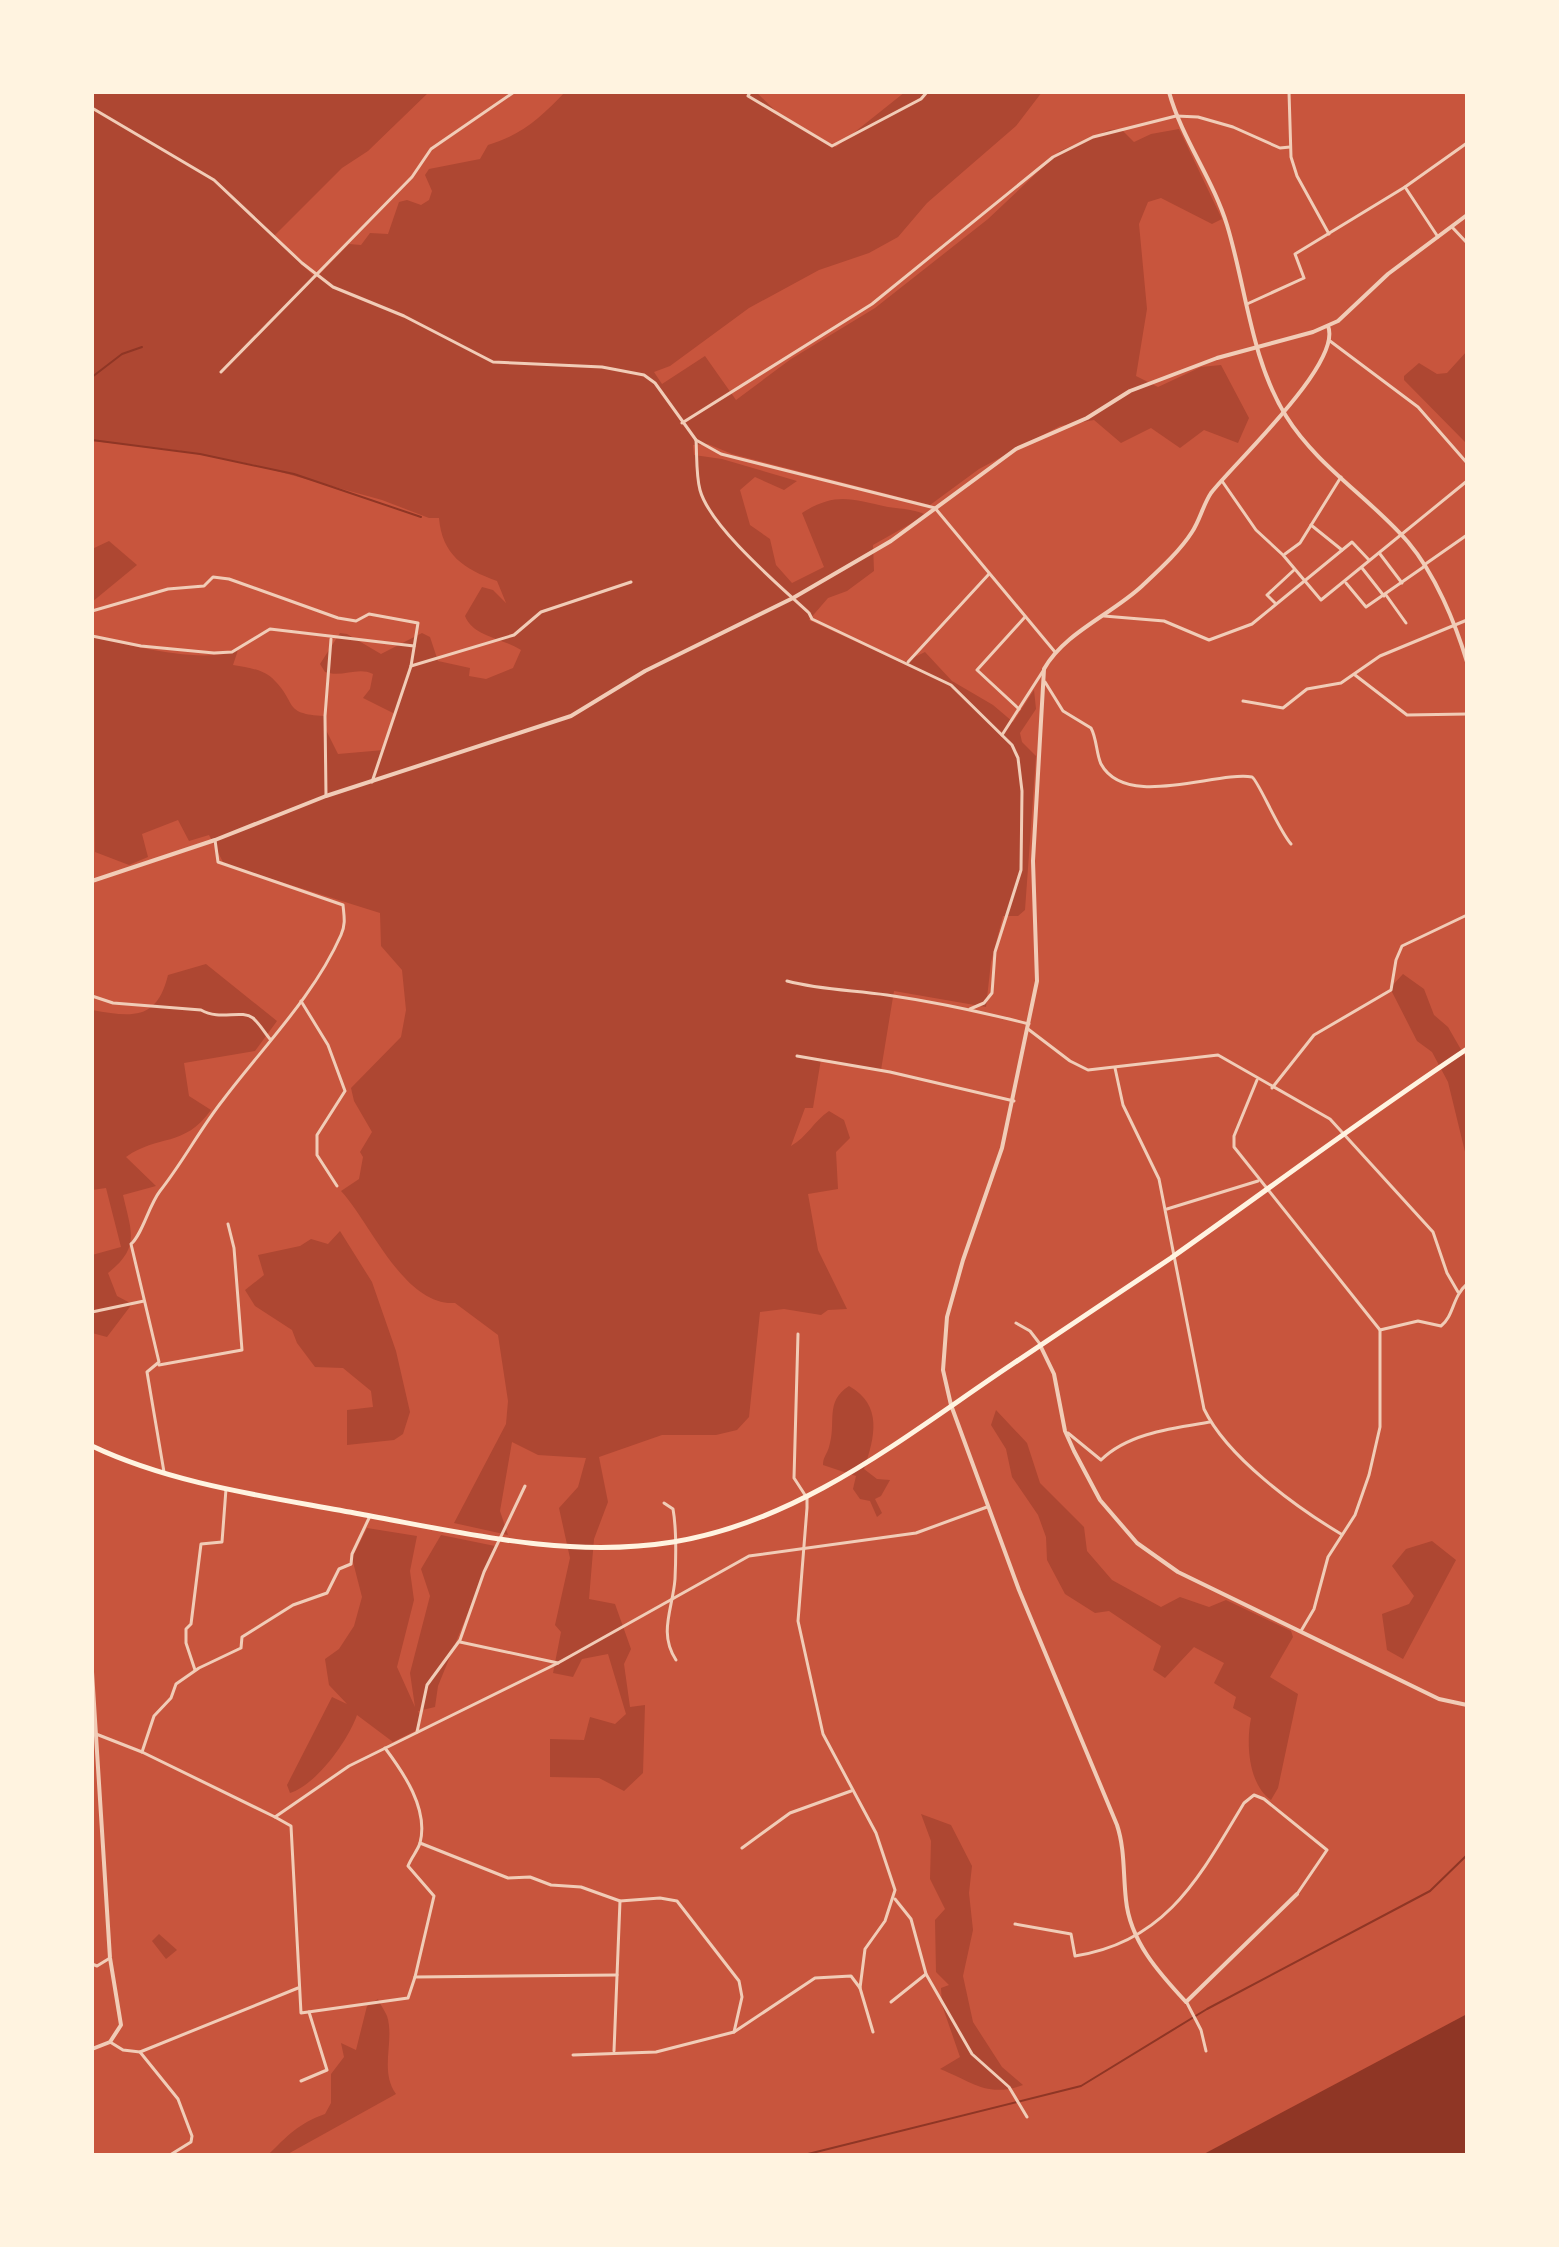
<svg xmlns="http://www.w3.org/2000/svg" width="1559" height="2247" viewBox="0 0 1559 2247" font-family="Inter,sans-serif">
<style>
.green{fill:#ae4732}
.water{fill:#8f3625}
.lines{fill:none;stroke-linecap:round;stroke-linejoin:round}
.stream{stroke:#8f3625;stroke-width:2}
.minor{stroke:#f1ccb7;stroke-width:3}
.tertiary{stroke:#f1ccb7;stroke-width:4}
.primary{stroke:#fff3e0;stroke-width:5}
</style>
<rect width="100%" height="100%" fill="#c8553d"/>
<g class="green">
<path d="M92,92H429L368,151L342,168L273,237L316,278L349,244L361,245L370,233L388,234L399,202L407,200L421,205L429,200L432,191L425,175L429,169L480,159L488,145C522,135 541,117 565,92H756L783,118L836,147L905,92H1042L1016,126L927,203L898,237L869,253L819,270L749,308L670,366L654,372L662,384L705,356L736,400L791,359L875,308L988,219L1060,151L1109,130L1121,129L1134,142L1151,134L1179,129L1222,219L1212,224L1161,198L1148,202L1139,224L1147,309L1136,376L1158,387L1201,367L1221,365L1249,418L1238,443L1204,430L1180,448L1151,428L1121,443L1094,420L1060,426L979,469L930,505L732,454L708,444L693,445L694,455L722,459L797,481L784,490L755,477L740,490L750,525L770,539L776,565L792,583L824,567L802,513C837,491 852,500 888,507C902,509 914,509 926,515L873,545L874,571L847,591L828,598L809,620L902,663L925,652L952,681L993,705L1013,722L1034,690L1036,709L1020,733L1022,742L1036,756L1025,910L1018,916H1003L991,962L986,1007L894,991L881,1070L821,1059L813,1108H805L791,1146C807,1137 814,1121 829,1111L844,1120L850,1138L836,1152L838,1189L808,1194L818,1250L847,1309L828,1310L821,1315L784,1309L760,1312L749,1417L737,1430L716,1435H662L599,1457L608,1502L594,1539L589,1599L615,1604L631,1649L624,1664L630,1707L645,1705L643,1773L624,1791L599,1778L550,1777V1739L584,1740L590,1717L615,1724L626,1714L608,1654L582,1659L573,1677L553,1673L561,1632L555,1625L570,1558L559,1508L578,1487L586,1458L538,1455L512,1442L500,1511L508,1535L454,1523L506,1424L508,1401L498,1335L455,1303C404,1306 372,1225 341,1191L359,1179L363,1157L360,1152L372,1132L354,1101L351,1088L401,1037L406,1010L402,970L381,946L380,913L224,864L209,835L189,841L178,820L142,834L148,857L129,865L95,852L92,636C129,645 202,665 238,650L233,665C249,668 264,669 275,681C297,703 283,714 324,716V726L338,754L384,750L395,714L363,698L370,689L373,674C358,666 342,678 325,672L320,664L340,633L347,634L381,654L422,633L430,637L438,661L470,668L469,676L486,679L513,668L521,650C503,638 473,637 465,616L482,587L493,590L506,603L497,581C464,569 442,555 439,518H429L382,500L255,465L176,450L92,441Z"/>
<polygon points="1467,351 1467,441 1465,442 1404,380 1404,376 1419,363 1437,374 1447,373"/>
<polygon points="109,541 137,565 92,602 92,549"/>
<path d="M206,964L277,1021L255,1051L184,1063L189,1096L211,1110C184,1148 158,1134 126,1157L156,1186L123,1195C131,1231 141,1247 108,1273L117,1296L132,1304L107,1337L92,1333V1255L121,1247L106,1188L92,1190V1010C132,1017 157,1021 168,975Z"/>
<polygon points="1403,974 1424,989 1434,1015 1448,1027 1467,1060 1467,1160 1448,1082 1432,1052 1417,1041 1390,988"/>
<polygon points="340,1231 372,1282 396,1351 410,1412 403,1434 394,1440 347,1445 347,1410 373,1407 371,1391 343,1368 315,1367 297,1343 292,1330 255,1306 245,1290 264,1275 258,1255 300,1246 311,1239 328,1244"/>
<path d="M849,1386C883,1405 875,1437 864,1469L877,1479L890,1480L881,1496L875,1499L882,1513L877,1517L870,1501L860,1499L853,1489L856,1476L823,1465C823,1457 827,1454 829,1447C837,1422 824,1402 849,1386Z"/>
<path d="M996,1410L1027,1443L1040,1483L1084,1527L1087,1551L1112,1580L1161,1607L1180,1597L1209,1607L1226,1600L1291,1631L1293,1637L1270,1677L1298,1694L1278,1788L1271,1800C1248,1784 1246,1743 1251,1718L1233,1708L1236,1697L1214,1683L1224,1663L1194,1647L1165,1678L1153,1670L1161,1646L1109,1611L1095,1613L1065,1594L1047,1560L1046,1537L1038,1515L1012,1477L1006,1449L991,1425Z"/>
<path d="M367,1528L417,1536L410,1571L414,1600L397,1667L415,1707L410,1673L430,1596L421,1569L441,1535L495,1546L438,1686L435,1707L418,1711L421,1718L415,1731L393,1742L357,1715C348,1741 316,1785 290,1793L287,1785L332,1697L347,1704L329,1685L325,1659L339,1649L354,1626L362,1597L352,1558Z"/>
<polygon points="1432,1541 1456,1560 1403,1659 1387,1650 1382,1614 1409,1604 1414,1596 1392,1566 1406,1549"/>
<path d="M921,1814L951,1825L972,1866L969,1893L973,1930L963,1976L973,2022L1002,2067L1023,2085C987,2098 973,2082 940,2069L960,2057L942,2005L941,1988L949,1985L936,1972L935,1920L945,1909L930,1879L931,1841Z"/>
<polygon points="159,1934 177,1950 166,1959 152,1941"/>
<path d="M378,1999C380,2004 385,2011 387,2016C395,2041 379,2070 396,2094L286,2155H268C287,2136 299,2123 325,2114L331,2103V2074L344,2057L341,2043L356,2050L367,2006Z"/>
</g>
<polygon class="water" points="1467,2014 1467,2155 1202,2155"/>
<g class="lines">
<g class="stream">
<polyline points="92,377 122,354 142,347"/>
<polyline points="92,440 200,454 294,474 421,517"/>
<polyline points="804,2155 1081,2086 1207,2009 1430,1891 1467,1855"/>
</g>
<g class="minor">
<polyline points="750,92 748,96 832,146 921,99 927,92"/>
<polyline points="1289,92 1291,157 1297,176 1329,234"/>
<polyline points="1465,92 1467,95"/>
<polyline points="92,108 214,180 302,263 333,287 404,316 493,362 602,367 644,375 655,383 696,440 721,454 935,508 1055,652"/>
<polyline points="1405,187 1438,237"/>
<polyline points="1452,227 1467,243"/>
<polyline points="1247,304 1304,278 1295,254 1405,187 1467,143"/>
<polyline points="1330,341 1418,407 1467,463"/>
<polyline points="221,372 412,177 431,149 514,92"/>
<polyline points="682,423 872,304 1053,157 1093,137 1176,116 1198,117 1233,127 1280,148 1290,147"/>
<path d="M696,440C697,456 696,475 700,490C710,527 780,586 809,613L812,619L951,685L1012,745L1018,758L1022,791L1021,870L995,952L992,993L984,1003L970,1009"/>
<polyline points="1222,481 1256,530 1283,555 1321,600 1467,481"/>
<polyline points="1311,525 1342,550"/>
<polyline points="1285,554 1300,543 1341,477"/>
<polyline points="1380,554 1402,583"/>
<polyline points="1424,565 1467,535"/>
<polyline points="1362,568 1384,596"/>
<polyline points="1346,583 1366,607 1425,566"/>
<polyline points="1386,595 1406,623"/>
<polyline points="1275,603 1267,595 1294,570"/>
<polyline points="92,611 168,589 204,586 213,577 229,579 338,618 356,621 369,614 418,623 411,666 372,782"/>
<polyline points="1104,616 1164,621 1209,640 1252,624 1352,542 1369,560"/>
<polyline points="92,636 141,646 214,653 232,652 270,629 414,646"/>
<polyline points="908,662 989,574"/>
<polyline points="411,666 514,635 541,612 631,582"/>
<polyline points="1355,675 1407,715 1467,714"/>
<path d="M1045,682L1063,711L1091,728C1097,739 1096,753 1101,764C1126,810 1216,771 1252,777C1258,780 1278,829 1291,844"/>
<polyline points="1243,701 1283,708 1307,689 1341,683 1380,656 1467,620"/>
<polyline points="1019,709 977,670 1025,617"/>
<polyline points="1002,735 1043,671"/>
<polyline points="326,795 325,716 331,639"/>
<path d="M787,981C821,990 853,990 887,995C935,1002 982,1012 1029,1024"/>
<path d="M92,996L113,1003L201,1010C220,1021 241,1009 253,1018C259,1023 265,1033 270,1039"/>
<polyline points="301,1001 328,1045 345,1091 317,1135 317,1155 337,1186"/>
<polyline points="1028,1029 1070,1061 1088,1070 1218,1055 1330,1119 1433,1232 1447,1273 1458,1292"/>
<polyline points="797,1056 890,1072 1014,1101"/>
<path d="M1115,1068L1123,1105L1159,1179L1204,1409C1227,1457 1296,1507 1341,1534"/>
<polyline points="1257,1080 1234,1136 1234,1147 1380,1330 1380,1427 1369,1475 1355,1515 1328,1557 1314,1609 1301,1631"/>
<polyline points="1272,1088 1314,1035 1391,990 1396,960 1402,946 1467,915"/>
<polyline points="1167,1209 1258,1181"/>
<polyline points="92,1312 144,1301"/>
<polyline points="1016,1323 1030,1331 1040,1344"/>
<path d="M1380,1330L1418,1321L1441,1326C1454,1316 1452,1297 1467,1284"/>
<polyline points="798,1334 794,1478 807,1498 807,1508 798,1621 823,1734 876,1833 895,1890 885,1921 865,1949 860,1988"/>
<polyline points="159,1365 242,1350 234,1248 228,1224"/>
<path d="M1068,1433L1101,1460C1128,1433 1174,1428 1210,1422"/>
<path d="M164,1472L147,1372L159,1362L131,1244C142,1235 149,1205 160,1191C183,1162 200,1129 223,1100C263,1047 314,996 341,935C346,924 344,916 343,905L218,862L215,840"/>
<path d="M664,1503L673,1509C677,1531 676,1557 675,1579C673,1608 658,1633 676,1660"/>
<polyline points="460,1642 558,1663"/>
<polyline points="195,1670 186,1643 186,1629 191,1624 201,1544 222,1542 226,1489"/>
<polyline points="417,1732 427,1685 460,1640 484,1572 525,1486"/>
<polyline points="96,1734 142,1752 275,1817 349,1766 558,1663 749,1556 916,1533 987,1507"/>
<path d="M385,1748C403,1772 429,1809 420,1843C418,1850 411,1858 408,1866L434,1896L415,1977"/>
<polyline points="142,1752 154,1716 171,1698 176,1684 199,1668 241,1648 242,1637 293,1605 327,1593 339,1569 351,1564 352,1554 370,1516"/>
<polyline points="275,1817 291,1826 301,2013 408,1998 415,1977 617,1975"/>
<polyline points="420,1843 508,1878 530,1877 551,1885 581,1887 620,1901 660,1898 677,1901 739,1981 742,1997 734,2032"/>
<polyline points="742,1848 790,1813 851,1791"/>
<polyline points="895,1899 911,1919 926,1974 972,2054 1009,2087 1027,2117"/>
<path d="M1015,1924L1071,1934L1075,1956C1167,1942 1200,1876 1244,1803L1254,1795L1264,1799L1327,1850L1297,1894"/>
<polyline points="92,1964 97,1966 110,1958"/>
<polyline points="891,2002 926,1974"/>
<polyline points="1187,2003 1201,2030 1206,2051"/>
<polyline points="110,2042 123,2050 140,2052 298,1988"/>
<polyline points="614,2051 620,1901"/>
<polyline points="140,2052 178,2099 192,2136 191,2142 170,2155"/>
<polyline points="573,2055 656,2052 734,2032 815,1978 851,1976 860,1988 873,2032"/>
<polyline points="301,2081 327,2070 309,2012"/>
</g>
<g class="tertiary">
<path d="M1169,92C1182,139 1213,179 1227,225C1246,287 1251,360 1286,416C1317,466 1370,498 1408,542C1435,574 1455,622 1467,662"/>
<polyline points="92,881 215,840 326,796 571,716 645,671 793,598 891,541 1016,449 1087,418 1130,391 1217,358 1313,332 1338,321 1388,274 1467,215"/>
<polyline points="1040,1345 1054,1374 1065,1431 1074,1451 1100,1500 1137,1543 1178,1572 1439,1699 1467,1705"/>
<polyline points="92,1672 110,1958 121,2025 110,2042 92,2049"/>
<path d="M1297,1894L1186,2002C1159,1973 1130,1941 1126,1900C1123,1874 1125,1849 1117,1825L1019,1590L951,1405L943,1370L947,1317L963,1260L1002,1148L1037,981L1033,861L1044,669C1064,633 1112,614 1142,586C1159,570 1180,551 1192,532C1200,520 1203,505 1211,493C1234,463 1343,363 1328,326"/>
</g>
<path class="primary" d="M92,1446C174,1485 271,1497 360,1514C464,1533 567,1559 673,1542C802,1521 905,1436 1011,1365C1064,1329 1118,1294 1171,1258C1270,1188 1366,1116 1467,1049"/>
</g>
<rect width="1559" height="2247" fill="none" stroke="#fff3e0" stroke-width="188"/>
</svg>
